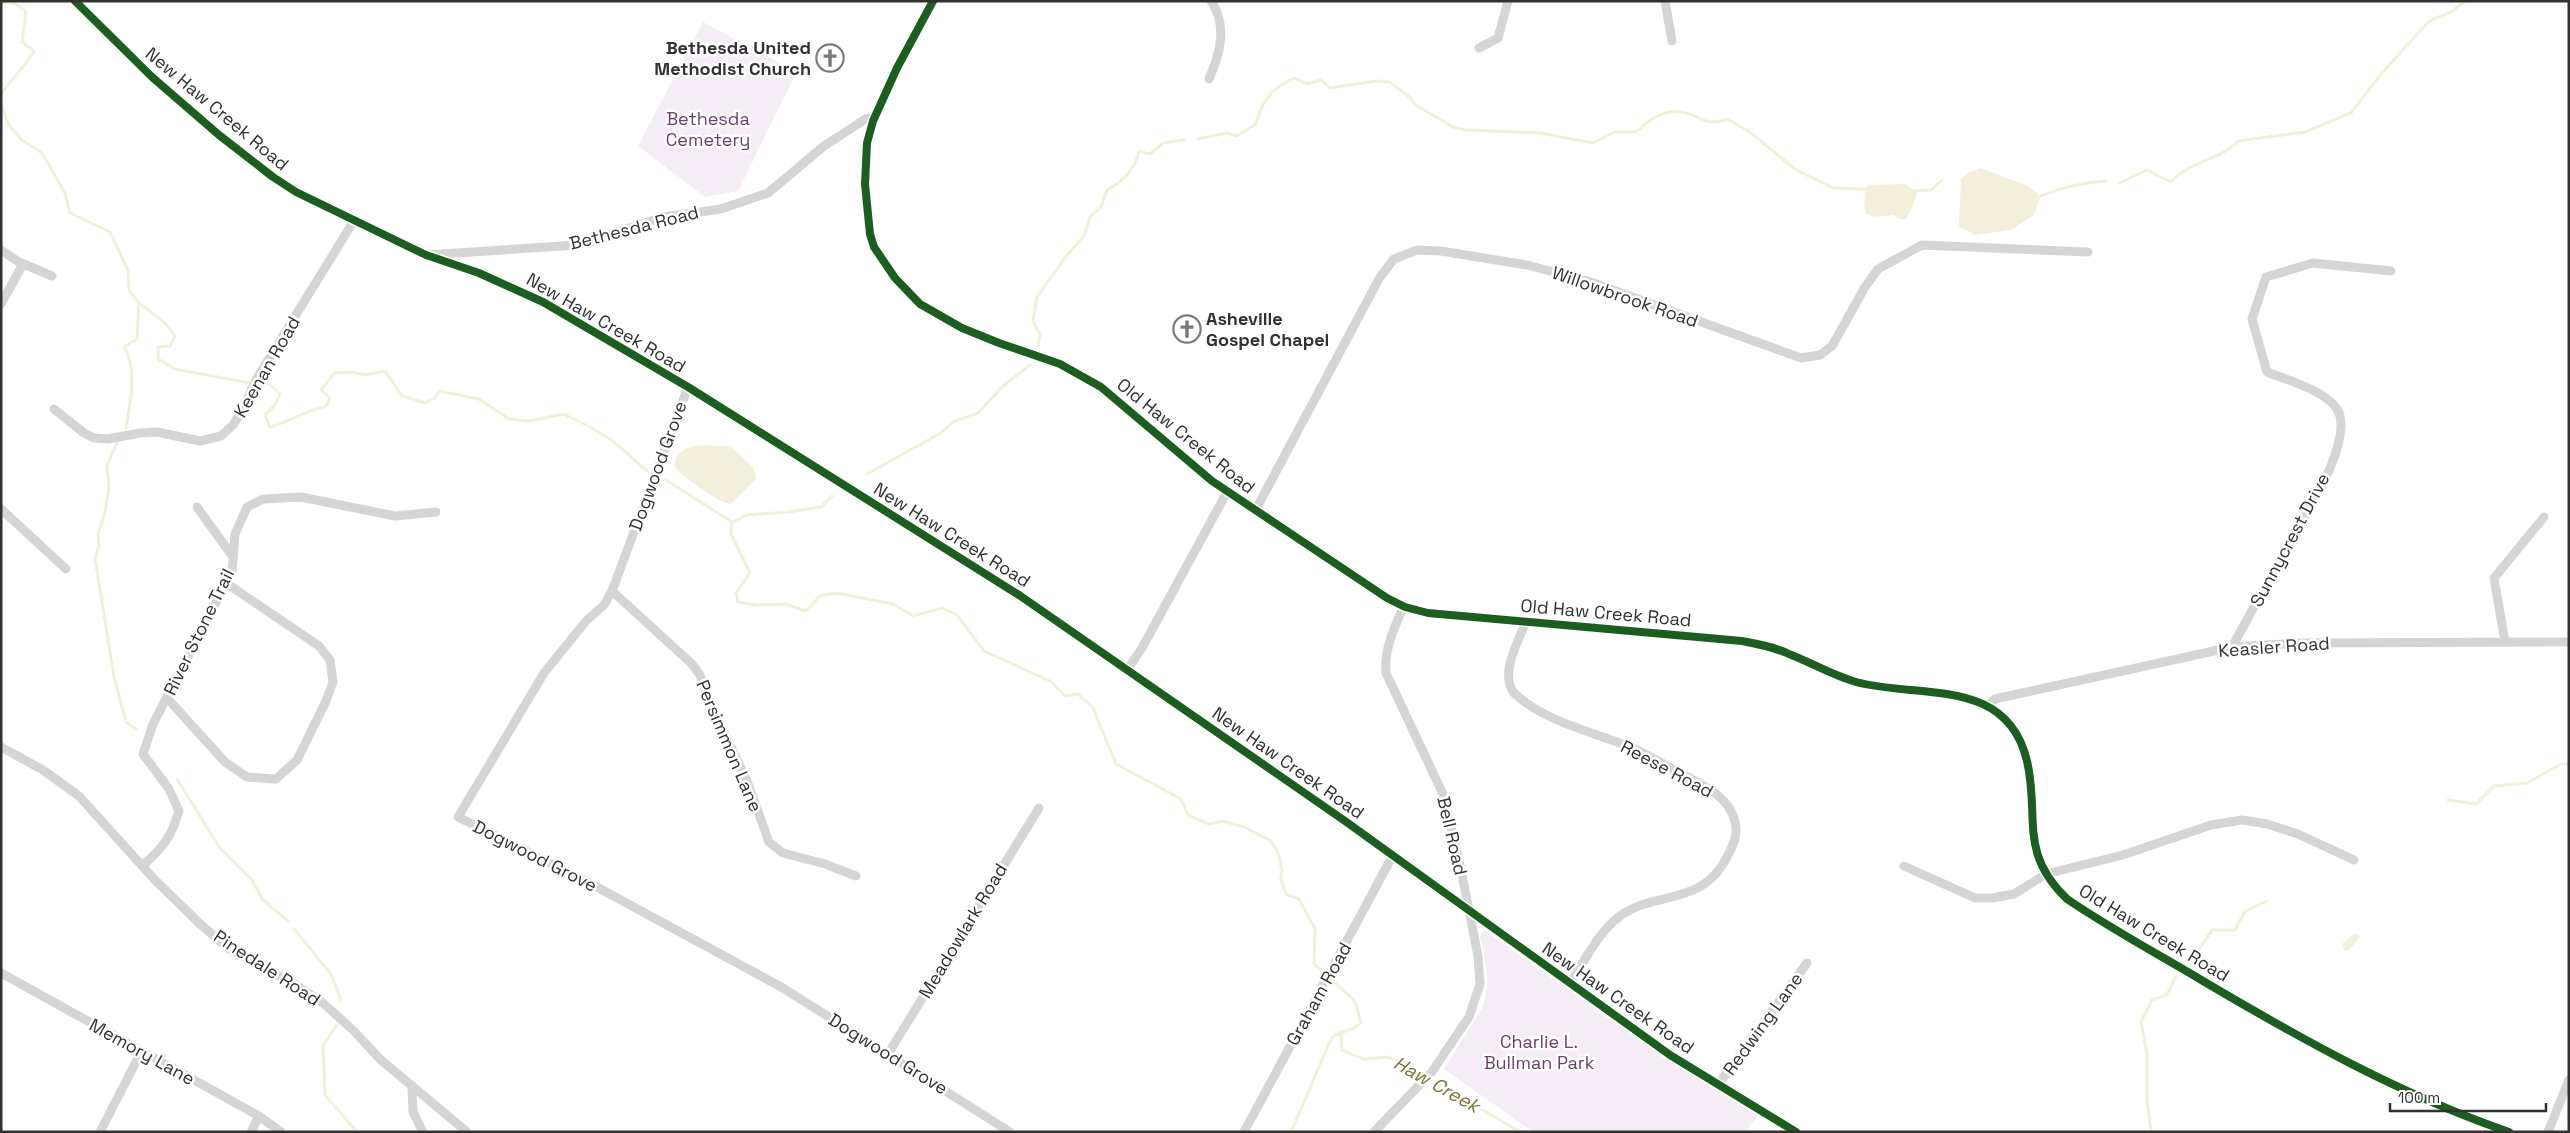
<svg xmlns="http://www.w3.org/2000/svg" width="2570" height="1133" viewBox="0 0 2570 1133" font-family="'Space Grotesk',sans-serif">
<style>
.green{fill:#f5edf5}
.water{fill:#f2f0db}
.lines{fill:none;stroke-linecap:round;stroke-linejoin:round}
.stream{stroke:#f2f0db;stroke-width:3}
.minor{stroke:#d5d5d5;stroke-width:9}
.tertiary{stroke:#d5d5d5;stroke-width:10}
.cycleway-casing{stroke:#fff;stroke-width:11}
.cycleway{stroke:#1b5e20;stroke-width:8}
.labels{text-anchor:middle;stroke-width:5;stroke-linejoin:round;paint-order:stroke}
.poi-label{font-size:18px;font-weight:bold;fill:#313131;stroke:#fff;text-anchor:end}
.street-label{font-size:18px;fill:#313131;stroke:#fff}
.park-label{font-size:18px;fill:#6d3d6b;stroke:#fff}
.water-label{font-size:19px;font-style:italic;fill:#7a7334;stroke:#fff}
</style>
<rect width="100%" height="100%" fill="#fff"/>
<g class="green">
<polygon points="703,22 797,72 738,191 705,197 638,146"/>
<path d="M1486,931L1663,1057L1758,1116L1745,1132H1533L1444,1069L1482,1008C1491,983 1486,962 1480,937L1482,932Z"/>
</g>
<g class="water">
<polygon points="1981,168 2028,186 2041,196 2033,216 2010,230 1975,235 1959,226 1961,179 1968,173"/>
<path d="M1905,184L1916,191V197L1910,213L1905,219H1899L1893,215L1876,217L1866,214C1864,206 1863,192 1868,185Z"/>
<path d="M730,446L753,467L756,479L731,504C719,504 682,476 674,466C678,439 709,446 730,446Z"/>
<polygon points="2357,934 2360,937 2348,951 2345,951 2342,944 2352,935"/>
</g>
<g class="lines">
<g class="stream">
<path d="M1,2L15,3L26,12L22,42L34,51C25,68 11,79 1,94"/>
<path d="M1,103L8,124L22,140L42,153L65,193L70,213L110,232L128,270L129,290L139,303L166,324L175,336L170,346L158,347V359L175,369L250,383L269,384L280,394L275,405L265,415L270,427C291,421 305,411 326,406L330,398L321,390L335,373L353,372L365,375L385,371L402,396L425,403L435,398L439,391L479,399L509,419L528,421L564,414L594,429L614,442L647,471"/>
<path d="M1198,139L1227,133L1237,136L1256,124C1263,98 1271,90 1294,78L1308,84L1321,80L1330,88L1377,81L1390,82L1408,96L1417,106L1453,127L1466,130L1540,133L1593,143L1615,132H1636C1648,121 1663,109 1682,112C1703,116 1703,127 1727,119L1747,130L1796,170L1833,188L1866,189"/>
<path d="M2119,183L2147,170L2171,182C2188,161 2220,161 2238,141L2305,132L2351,113L2381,74L2429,21L2451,12L2465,1"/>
<polyline points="1916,191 1931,190 1942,180"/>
<path d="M2041,196C2063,187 2082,182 2106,181"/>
<path d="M1038,346L1040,334L1033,321L1037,297L1067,255L1084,236L1090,217L1101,207L1107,190C1123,181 1135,170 1139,151L1150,154L1163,143L1184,140"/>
<path d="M126,428C130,404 138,369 124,347L137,339L139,303"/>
<polyline points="118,440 107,466 109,488 105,512 98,534 99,546 95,558 114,677 126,722 136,729"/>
<polyline points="867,474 941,433 953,422 978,413 1003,386 1030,365"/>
<polyline points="666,480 732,522"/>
<path d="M732,522L731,534L750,573L736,593L738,602L757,605L786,604L806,611L820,596L837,593L893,604L913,616L942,608L957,615L984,651L1050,681L1065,696L1078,694L1093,708L1116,764L1181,799L1188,815L1209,824L1223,821L1244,827L1271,841L1279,855L1282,871L1280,877L1286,894L1299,899L1315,929L1314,964L1355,1001L1361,1023C1352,1031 1342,1031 1332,1037L1291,1132"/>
<polyline points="732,522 747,515 788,512 821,507 832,496"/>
<polyline points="177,779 219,847 252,880 262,899 288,921"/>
<polyline points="2448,800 2476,804 2494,786 2527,783 2561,764 2569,764"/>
<polyline points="294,929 331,974 341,1000"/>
<polyline points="2190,963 2212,930 2235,930 2245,911 2267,901"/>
<polyline points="337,1025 323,1045 325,1095 357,1132"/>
<polyline points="1341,1031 1342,1050 1363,1059 1387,1057 1404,1063 1520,1132"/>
<polyline points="2151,1132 2147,1099 2147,1054 2141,1022 2152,1000 2167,995 2176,976"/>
</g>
<g class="minor">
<path d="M933,1L897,68L873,121L867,143L865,184L870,234L874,247L895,278L920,304L962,328L999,343L1060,364L1101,387L1212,481L1387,598L1405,607L1428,613L1742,641C1758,644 1774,647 1789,654C1812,663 1832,675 1856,682C1919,699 2007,676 2027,761C2040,817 2018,852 2067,899C2111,929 2158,954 2203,981C2303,1040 2399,1094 2509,1132"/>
<polyline points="1665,1 1672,41"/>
<polyline points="1479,48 1498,38 1508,1"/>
<path d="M1209,79C1220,54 1228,26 1211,1"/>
<polyline points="1,250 19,262 52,276"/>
<polyline points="427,255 577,245 663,217 721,209 768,193 824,146 867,118 873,121"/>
<polyline points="1,304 23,264"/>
<polyline points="688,387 612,591 604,605 586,621 544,673 458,817 584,880 783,988 1010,1132"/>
<polyline points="54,409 84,433 94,438 108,439 140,433 157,432 200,441 221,436 233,425 240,414 257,378 355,219"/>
<polyline points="197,507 233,557"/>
<polyline points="1,509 66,569"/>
<polyline points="1255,511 1380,277 1394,259 1417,250 1441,251 1527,265 1588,281 1801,358 1820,355 1832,346 1865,287 1878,269 1922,245 2088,252"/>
<polyline points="612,591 691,663 700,675 709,700 747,781 769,842 783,853 825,864 856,876"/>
<path d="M1526,621C1519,641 1499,673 1514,693C1545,722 1591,731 1630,747C1649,755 1666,766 1684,775C1704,786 1730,797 1735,822C1738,834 1734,844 1728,855C1702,908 1658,889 1620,916C1598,932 1585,961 1570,983"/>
<polyline points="2505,642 2494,578 2544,517"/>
<path d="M2232,647C2250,615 2267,582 2285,550C2303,519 2348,452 2340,416C2334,392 2286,380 2267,372L2252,319L2266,277L2313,263L2391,271"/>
<polyline points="1127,670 1142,648 1227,492"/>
<polyline points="167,698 225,762 247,777 276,779 297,760 326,701 333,682 330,660 319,646 226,583"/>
<polyline points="1988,705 1995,699 2232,647 2300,643 2569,642"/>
<polyline points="1,747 43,770 79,796 154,879 199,923 229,949 296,985 323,1003 353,1030 381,1060 467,1132"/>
<path d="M143,865C164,847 171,837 179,811L169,789L143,754L153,724L232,572L235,534L247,507L263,499L301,497L395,516L436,512"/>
<polyline points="1904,866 1975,898 1992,898 2014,894 2046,874 2123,855 2211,825 2242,820 2267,824 2298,834 2354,860"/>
<polyline points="1,973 259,1116 281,1132"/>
<polyline points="888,1054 1039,808"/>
<polyline points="1718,1085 1807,963"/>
<polyline points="412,1086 413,1112 423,1132"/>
<polyline points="100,1132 141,1052"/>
<polyline points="251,1132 259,1116"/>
<polyline points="1244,1132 1393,855"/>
<path d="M1374,1132L1431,1073L1469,1017L1480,984L1478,956L1460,865L1443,794L1386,673C1384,649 1394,628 1404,606"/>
<polyline points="2548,1132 2569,1080"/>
</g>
<polyline class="tertiary" points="75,1 152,77 219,135 273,177 296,192 426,255 479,273 543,302 688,387 1019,595 1345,821 1670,1055 1796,1132"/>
<g class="cycleway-casing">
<g id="cycleway">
<polyline points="75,1 152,77 219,135 273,177 296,192 426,255 479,273 543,302 688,387 1019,595 1345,821 1670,1055 1796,1132"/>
<path d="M933,1L897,68L873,121L867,143L865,184L870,234L874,247L895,278L920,304L962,328L999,343L1060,364L1101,387L1212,481L1387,598L1405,607L1428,613L1742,641C1758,644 1774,647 1789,654C1812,663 1832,675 1856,682C1919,699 2007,676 2027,761C2040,817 2018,852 2067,899C2111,929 2158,954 2203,981C2303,1040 2399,1094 2509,1132"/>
</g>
</g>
<use href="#cycleway" class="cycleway"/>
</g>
<defs>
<g id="church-ring" transform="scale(1.4375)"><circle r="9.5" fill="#fff" stroke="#797979" stroke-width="1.5"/><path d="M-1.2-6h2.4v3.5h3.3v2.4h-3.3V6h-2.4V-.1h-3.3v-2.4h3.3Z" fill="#797979"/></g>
</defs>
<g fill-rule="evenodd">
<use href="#church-ring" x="830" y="58"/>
<use href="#church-ring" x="1187" y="329"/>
</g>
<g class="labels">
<g class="poi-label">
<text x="811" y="54">Bethesda United<tspan x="811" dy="21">Methodist Church</tspan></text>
<text x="1206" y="325" text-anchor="start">Asheville<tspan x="1206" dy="21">Gospel Chapel</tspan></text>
</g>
<g class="street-label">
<text transform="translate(217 109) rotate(40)" y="6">New Haw Creek Road</text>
<text transform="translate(634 228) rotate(-14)" y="6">Bethesda Road</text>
<text transform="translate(1625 297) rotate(19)" y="6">Willowbrook Road</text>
<text transform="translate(606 323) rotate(30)" y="6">New Haw Creek Road</text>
<text transform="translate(267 367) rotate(-60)" y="6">Keenan Road</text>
<text transform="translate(1186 436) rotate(39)" y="6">Old Haw Creek Road</text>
<text transform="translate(658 466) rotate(-70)" y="6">Dogwood Grove</text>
<text transform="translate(952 535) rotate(32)" y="6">New Haw Creek Road</text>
<text transform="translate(2290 540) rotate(-62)" y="6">Sunnycrest Drive</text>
<text transform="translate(1606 613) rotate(5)" y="6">Old Haw Creek Road</text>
<text transform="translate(199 632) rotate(-64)" y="6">River Stone Trail</text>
<text transform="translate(2274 647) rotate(-4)" y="6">Keasler Road</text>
<text transform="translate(729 746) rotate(67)" y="6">Persimmon Lane</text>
<text transform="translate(1288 763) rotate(35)" y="6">New Haw Creek Road</text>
<text transform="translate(1667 769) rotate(28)" y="6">Reese Road</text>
<text transform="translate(1452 836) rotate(77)" y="6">Bell Road</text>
<text transform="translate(535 856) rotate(27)" y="6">Dogwood Grove</text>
<text transform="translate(963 931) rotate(-59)" y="6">Meadowlark Road</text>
<text transform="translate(2154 933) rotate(31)" y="6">Old Haw Creek Road</text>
<text transform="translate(267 968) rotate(33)" y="6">Pinedale Road</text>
<text transform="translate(1319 994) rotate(-61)" y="6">Graham Road</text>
<text transform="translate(1618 998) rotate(35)" y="6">New Haw Creek Road</text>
<text transform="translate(1763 1024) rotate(-54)" y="6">Redwing Lane</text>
<text transform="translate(142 1052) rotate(29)" y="6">Memory Lane</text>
<text transform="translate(888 1054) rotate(32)" y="6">Dogwood Grove</text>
</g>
<g class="park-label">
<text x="708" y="125">Bethesda<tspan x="708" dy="21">Cemetery</tspan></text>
<text x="1539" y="1048">Charlie L.<tspan x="1539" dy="21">Bullman Park</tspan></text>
</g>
<g class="water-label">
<text transform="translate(1437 1084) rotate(29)" y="7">Haw Creek</text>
</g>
</g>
<rect width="2570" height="1133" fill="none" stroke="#313131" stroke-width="5"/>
<path d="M2390 1103v8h156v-8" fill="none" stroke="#313131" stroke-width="2.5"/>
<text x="2398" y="1103" font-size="15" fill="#313131" stroke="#ffffff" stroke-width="4" paint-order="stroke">100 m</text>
</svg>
